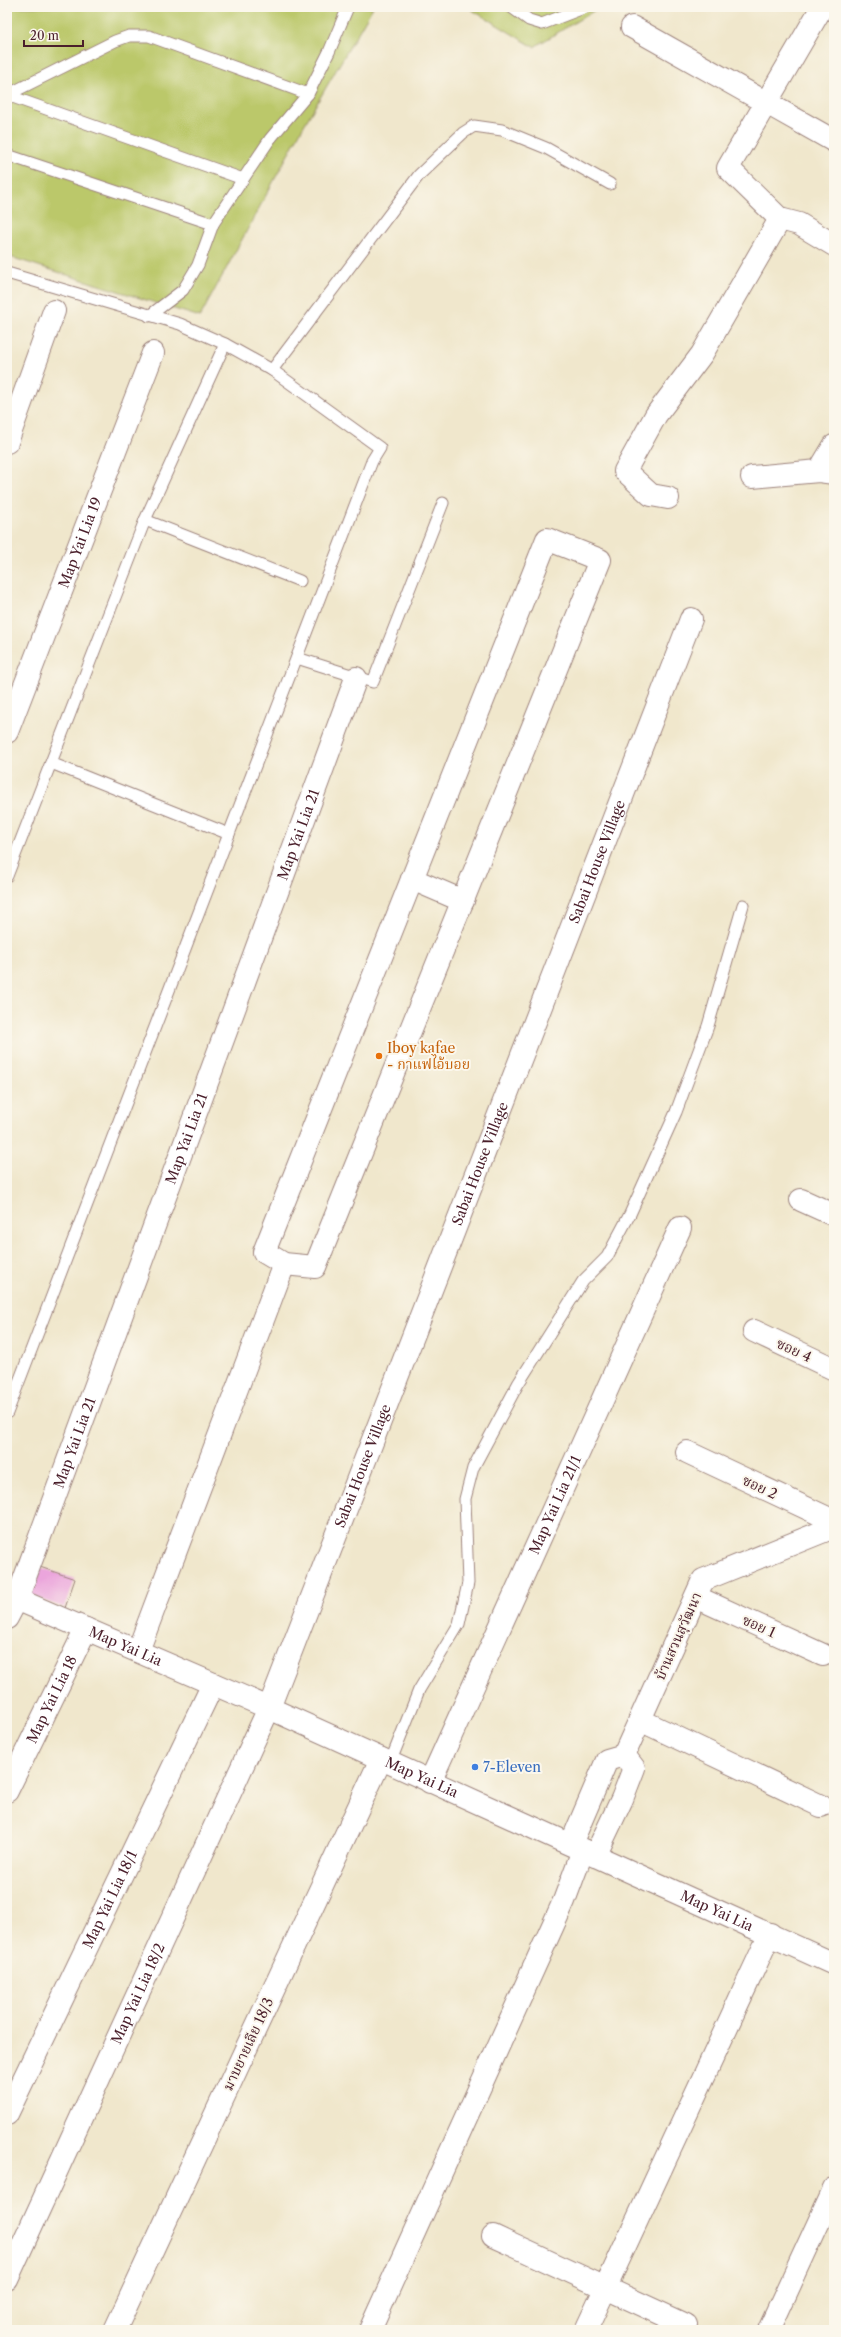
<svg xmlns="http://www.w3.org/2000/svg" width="841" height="2337" viewBox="0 0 841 2337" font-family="'Libre Caslon Text','Noto Serif Thai',serif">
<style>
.green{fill:#bbc86a;stroke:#82744a}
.building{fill:#eba5dc}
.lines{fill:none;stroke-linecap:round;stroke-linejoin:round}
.service-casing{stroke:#9d837c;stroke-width:13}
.minor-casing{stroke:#9d837c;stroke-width:24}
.tertiary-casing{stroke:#9d837c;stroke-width:24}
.service{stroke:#fff;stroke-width:11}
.minor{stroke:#fff;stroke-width:22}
.tertiary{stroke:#fff;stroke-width:22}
.food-dot{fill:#e8710a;stroke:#fbf7ec;stroke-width:1.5}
.shop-dot{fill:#3f7fe0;stroke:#fbf7ec;stroke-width:1.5}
.labels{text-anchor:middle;stroke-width:4;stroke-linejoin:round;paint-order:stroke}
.street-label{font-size:14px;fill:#4a1f2b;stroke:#fbf7ec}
.food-label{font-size:14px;fill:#c56008;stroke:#fbf7ec;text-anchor:start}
.shop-label{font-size:14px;fill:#366cbe;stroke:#fbf7ec;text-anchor:start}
</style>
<rect width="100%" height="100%" fill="#fbf7ec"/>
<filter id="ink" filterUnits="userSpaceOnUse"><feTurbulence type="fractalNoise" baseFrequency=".025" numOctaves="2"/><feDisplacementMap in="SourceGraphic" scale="8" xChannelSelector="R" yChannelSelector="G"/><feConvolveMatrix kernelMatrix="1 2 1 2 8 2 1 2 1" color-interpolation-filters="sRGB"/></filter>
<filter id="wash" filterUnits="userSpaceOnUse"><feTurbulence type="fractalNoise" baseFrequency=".012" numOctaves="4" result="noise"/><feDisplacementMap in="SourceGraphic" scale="16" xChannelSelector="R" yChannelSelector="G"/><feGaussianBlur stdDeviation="0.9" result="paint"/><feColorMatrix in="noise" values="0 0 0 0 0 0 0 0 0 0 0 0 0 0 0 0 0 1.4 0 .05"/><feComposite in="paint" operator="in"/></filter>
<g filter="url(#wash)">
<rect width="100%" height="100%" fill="#f0e7cc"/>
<g class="green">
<polygon points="7,7 373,7 303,127 200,317 7,256"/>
<polygon points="467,7 600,7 534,47"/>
</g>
<g id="blocks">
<polygon class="building" points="37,1566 75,1579 65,1608 27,1595"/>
</g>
</g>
<g filter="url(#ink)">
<use href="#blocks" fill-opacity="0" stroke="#9d837c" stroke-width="1"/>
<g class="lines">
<g class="service-casing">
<g id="service">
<polyline points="511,7 529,20 542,24 586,7"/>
<polyline points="7,95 115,41 129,36 149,36 308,94"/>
<polyline points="7,95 243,179"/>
<polyline points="7,155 213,224"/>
<polyline points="7,273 180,324 225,344 272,370 380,448 372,461 7,1413"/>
<polyline points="149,316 183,290 198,265 213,224 270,139 308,94 329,52 348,7"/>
<polyline points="272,370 419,175 463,133 474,126 502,130 546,148 610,184"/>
<polyline points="145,520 300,581"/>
<polyline points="297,658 373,682 443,503"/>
<polyline points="51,763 229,834"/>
<polyline points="7,876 145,520 225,344"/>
<polyline points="390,1763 419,1690 459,1624 468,1583 465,1499 473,1468 518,1384 583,1281 607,1257 630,1214 676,1112 708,1026 743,905"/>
</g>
</g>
<g class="minor-casing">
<g id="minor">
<polyline points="822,7 728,168 780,219 799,224 834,245"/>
<polyline points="632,27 834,141"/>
<polyline points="7,442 54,311"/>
<polyline points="819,471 834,446"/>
<polyline points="752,477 819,471 834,473"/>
<polyline points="668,498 651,495 625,471 656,415 702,354 780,219"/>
<polygon points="547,539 600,560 315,1267 284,1264 264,1252"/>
<path id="s1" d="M7,732L153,353"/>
<polyline points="412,879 463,901"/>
<polyline points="801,1200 834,1215"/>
<polyline points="754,1331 834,1369"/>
<polyline points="687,1452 834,1521"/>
<polyline points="696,1597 823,1655"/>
<path id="s2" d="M7,1618L17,1599L356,678"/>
<polyline points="138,1651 284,1264"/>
<polyline points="640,1720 821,1806"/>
<path id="s3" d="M430,1782L680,1228"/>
<path id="s4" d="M7,1791L86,1629"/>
<polyline points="571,1844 607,1760 624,1755 703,1580 834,1527"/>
<polyline points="595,1856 622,1799 634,1768 624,1755"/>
<path id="s5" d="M7,2114L213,1684"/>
<polyline points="493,2236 686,2325"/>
<path id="s6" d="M7,2279L269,1708L691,619"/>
<polyline points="115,2330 381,1759"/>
<polyline points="370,2330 564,1901 583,1850"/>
<polyline points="586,2330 770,1934"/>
<polyline points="769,2330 834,2189"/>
</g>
</g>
<g class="tertiary-casing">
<g id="tertiary">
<path id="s7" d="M7,1595L269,1708L834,1964"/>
</g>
</g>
<use href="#service" class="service"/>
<use href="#minor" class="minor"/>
<use href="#tertiary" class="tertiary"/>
</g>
</g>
<circle class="food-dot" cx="379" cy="1056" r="4"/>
<circle class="shop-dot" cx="475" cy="1767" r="4"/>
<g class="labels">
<g class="street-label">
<text dy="5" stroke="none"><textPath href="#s1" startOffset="203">Map Yai Lia 19</textPath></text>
<text dy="5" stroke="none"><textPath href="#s2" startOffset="836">Map Yai Lia 21</textPath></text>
<text dy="5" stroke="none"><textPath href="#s6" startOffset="1536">Sabai House Village</textPath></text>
<text dy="5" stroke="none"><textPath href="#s2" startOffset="512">Map Yai Lia 21</textPath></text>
<text dy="5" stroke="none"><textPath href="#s6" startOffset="1212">Sabai House Village</textPath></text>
<text transform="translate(794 1350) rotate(25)" y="5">ซอย 4</text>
<text dy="5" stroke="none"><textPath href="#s2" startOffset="188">Map Yai Lia 21</textPath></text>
<text dy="5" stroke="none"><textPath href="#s6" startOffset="888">Sabai House Village</textPath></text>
<text transform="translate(760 1487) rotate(26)" y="5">ซอย 2</text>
<text dy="5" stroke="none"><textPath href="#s3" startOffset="304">Map Yai Lia 21/1</textPath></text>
<text transform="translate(759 1626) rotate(25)" y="5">ซอย 1</text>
<text transform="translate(678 1636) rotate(-66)" y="5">บ้านสวนสุวัฒนา</text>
<text dy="5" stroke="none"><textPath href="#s7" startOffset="129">Map Yai Lia</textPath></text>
<text dy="5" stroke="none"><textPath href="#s4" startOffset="102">Map Yai Lia 18</textPath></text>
<text dy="5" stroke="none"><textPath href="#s7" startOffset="453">Map Yai Lia</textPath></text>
<text dy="5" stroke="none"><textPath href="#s5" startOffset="238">Map Yai Lia 18/1</textPath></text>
<text dy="5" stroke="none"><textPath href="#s7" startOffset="777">Map Yai Lia</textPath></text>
<text dy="5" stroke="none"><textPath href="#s6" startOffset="314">Map Yai Lia 18/2</textPath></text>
<text transform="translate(248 2044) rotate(-65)" y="5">มาบยายเลีย 18/3</text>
</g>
<g class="food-label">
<text x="387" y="1053">Iboy kafae<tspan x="387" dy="16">- กาแฟไอ้บอย</tspan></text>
</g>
<g class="shop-label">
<text x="483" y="1772">7-Eleven</text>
</g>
</g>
<rect width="841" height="2337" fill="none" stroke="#fbf7ec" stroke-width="24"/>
<path d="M24 40v6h59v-6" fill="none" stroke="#4a1f2b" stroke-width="2"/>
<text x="30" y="40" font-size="12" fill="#4a1f2b" stroke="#fbf7ec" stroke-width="3" paint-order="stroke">20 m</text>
</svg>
